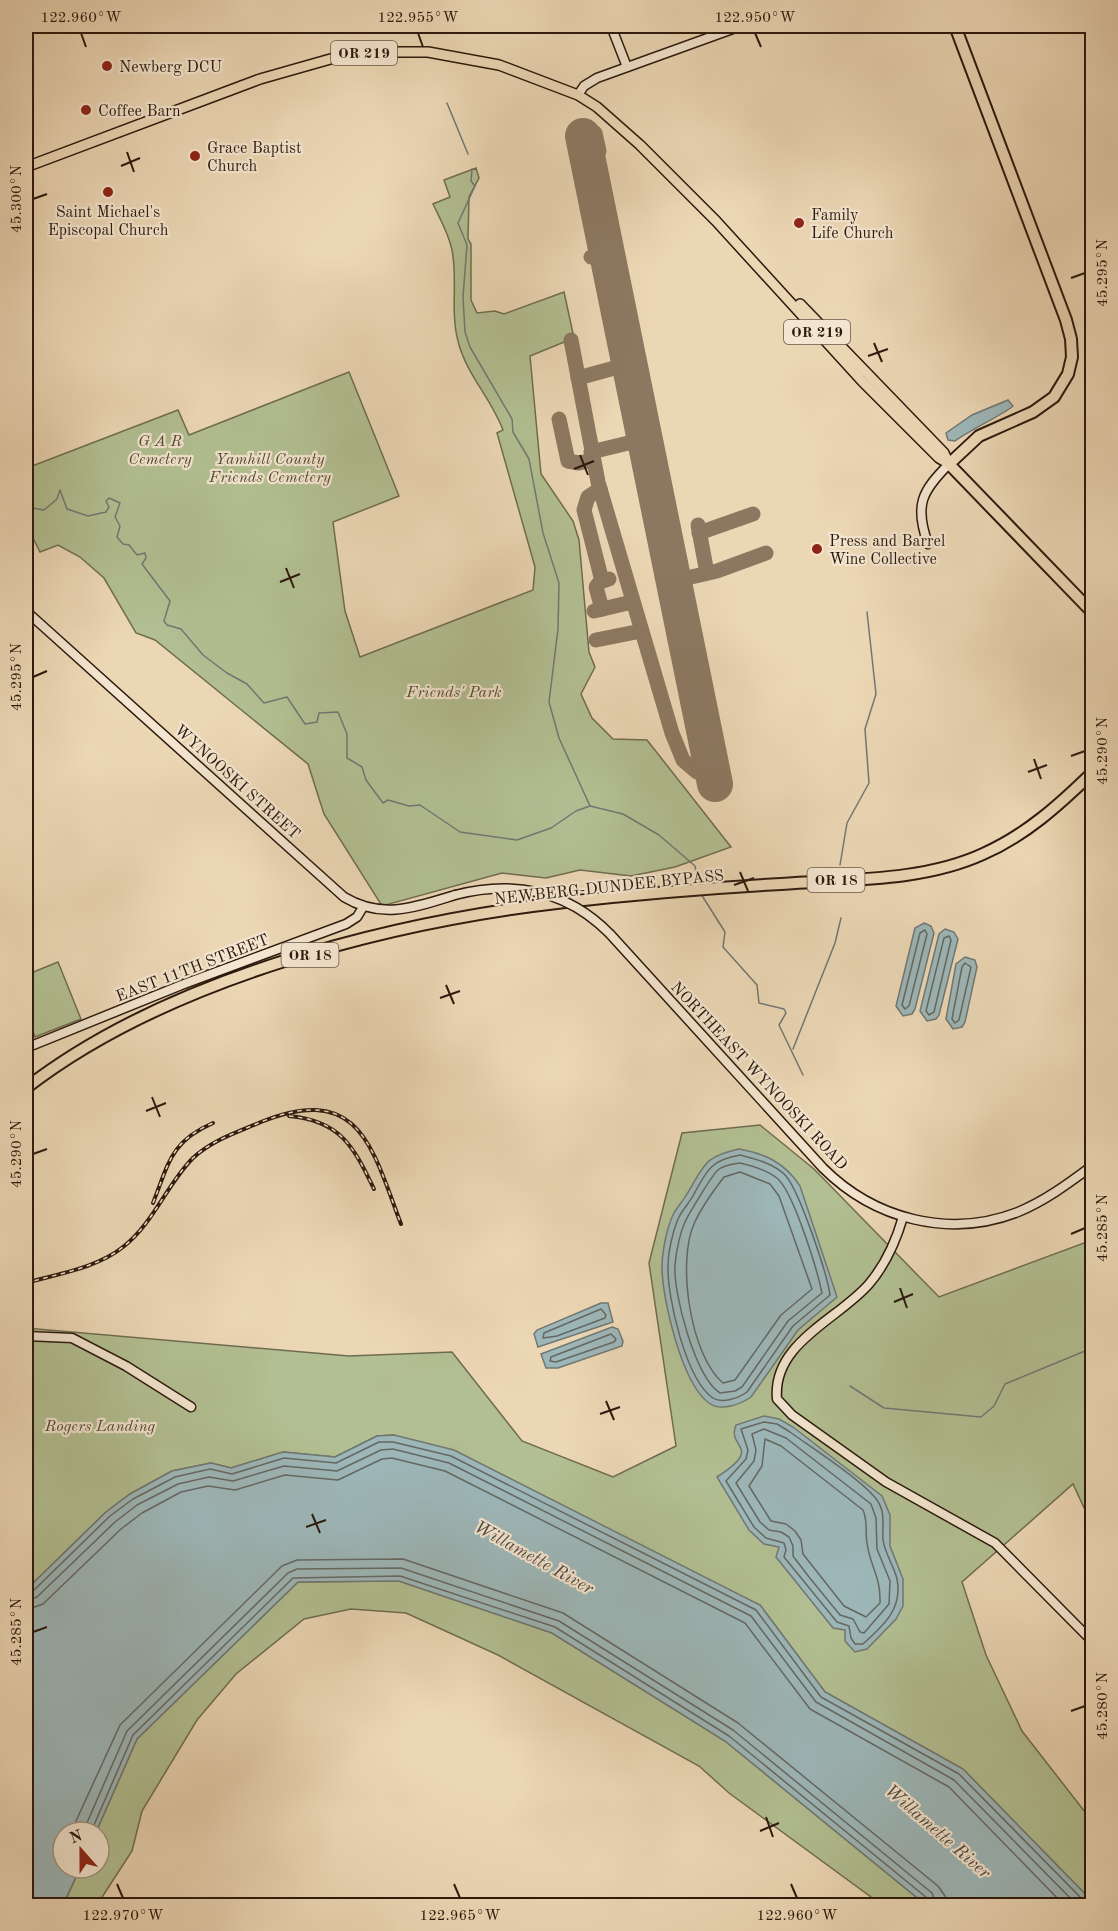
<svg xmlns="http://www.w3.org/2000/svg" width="1118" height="1931" viewBox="0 0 1118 1931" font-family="'Old Standard TT',serif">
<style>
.green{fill:#b2bf92;stroke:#6f6c50;stroke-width:1.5}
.water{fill:#9db7b9;stroke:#707874;stroke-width:1.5}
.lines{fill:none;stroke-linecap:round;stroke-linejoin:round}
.shore{stroke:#646863;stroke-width:1.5}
.stream{stroke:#707874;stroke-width:1.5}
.taxiway{stroke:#8c7861;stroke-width:15}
.runway{stroke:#8c7861;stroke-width:36}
.secondary-casing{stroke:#2c190d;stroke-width:11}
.primary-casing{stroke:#2c190d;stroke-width:12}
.highway-casing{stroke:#2c190d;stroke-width:14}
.secondary{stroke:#f3e5cf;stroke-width:8}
.primary{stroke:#ecd7b5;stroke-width:9}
.highway{stroke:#ecd7b5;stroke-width:10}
.rail-casing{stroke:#2c190d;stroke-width:4}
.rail{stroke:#f3e5cf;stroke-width:1.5;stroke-dasharray:4.5;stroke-linecap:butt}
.secondary-bridge-casing{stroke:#2c190d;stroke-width:11;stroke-linecap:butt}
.secondary-bridge{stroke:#f3e5cf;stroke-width:8}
.ticks{fill:none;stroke:#2c190d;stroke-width:2}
.poi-dot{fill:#8f2418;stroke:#f3e5cf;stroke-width:2}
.labels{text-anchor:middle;stroke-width:4.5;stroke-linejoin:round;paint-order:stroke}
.shield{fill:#f3e5cf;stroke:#685647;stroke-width:1.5}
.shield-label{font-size:15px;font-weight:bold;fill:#2c190d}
.poi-label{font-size:16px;fill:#2c190d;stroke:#f3e5cf;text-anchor:start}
.park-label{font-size:16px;font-style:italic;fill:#544b35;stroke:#f3e5cf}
.street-label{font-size:16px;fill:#2c190d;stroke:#f3e5cf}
.water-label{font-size:18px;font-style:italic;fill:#4e4841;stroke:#f3e5cf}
.neatline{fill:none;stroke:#2c190d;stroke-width:2}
.ticks-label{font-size:15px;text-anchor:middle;fill:#2c190d}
</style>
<rect width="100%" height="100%" fill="#ecd7b5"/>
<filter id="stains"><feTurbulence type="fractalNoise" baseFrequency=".00333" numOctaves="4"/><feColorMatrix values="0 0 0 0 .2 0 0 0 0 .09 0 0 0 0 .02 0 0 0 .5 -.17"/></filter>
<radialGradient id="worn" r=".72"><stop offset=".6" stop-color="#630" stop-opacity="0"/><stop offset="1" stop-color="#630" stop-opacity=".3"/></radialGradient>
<g class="green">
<path d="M476,168L479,178L469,197L468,239L471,244V300L477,313L495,311L504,314L564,292L574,338L530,356L541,474L573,521L579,540L589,652L595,667L581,694L592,718L613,739L647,740L731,847L675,867L631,876L580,870L546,878L502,873L382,906L324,814L308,764L155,640L136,633L104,578L80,557L58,545L40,552L31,534L26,535V465L27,468L178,410L189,435L349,372L399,496L333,522L345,611L360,657L533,590L535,567L497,433L503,430C491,398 466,374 458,341C450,311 458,280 452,250C449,234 440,219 433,204L450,197L444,180Z"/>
<polygon points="58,962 81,1019 35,1037 26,1013 26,975"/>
<polygon points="760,1125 814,1169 939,1297 1092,1240 1092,1525 1073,1484 962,1582 986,1655 1022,1731 1092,1821 1092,1901 963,1769 825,1692 760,1605 394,1435 377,1436 335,1457 283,1452 231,1468 211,1463 172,1471 130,1494 106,1512 26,1590 26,1328 349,1356 452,1352 522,1441 613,1477 676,1446 649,1263 682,1133"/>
<polygon points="399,1581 552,1633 725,1741 926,1905 882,1905 729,1793 699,1766 498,1655 406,1613 351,1609 304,1619 236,1674 197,1720 142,1811 132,1851 97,1905 63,1906 80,1868 99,1868 99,1832 96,1832 137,1739 298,1582"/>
</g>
<g class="water">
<path d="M1008,400L1013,406C1011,410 965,433 955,441L948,440L946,433L972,415Z"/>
<polygon points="924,923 931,926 934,933 915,1009 912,1014 903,1016 896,1006 915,928"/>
<polygon points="945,929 954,932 958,939 939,1015 936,1019 927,1021 920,1011 939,934"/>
<polygon points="965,957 975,960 977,967 965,1022 962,1027 953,1029 946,1019 956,964"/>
<path d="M739,1149C766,1154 785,1163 800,1186L837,1297L798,1330L751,1397C741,1404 721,1412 709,1403C682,1384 662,1299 662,1267C662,1252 667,1226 674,1213C678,1206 683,1201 687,1194C705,1165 703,1157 739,1149Z"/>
<polygon points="601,1303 608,1303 613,1322 538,1347 534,1334 537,1330"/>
<polygon points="612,1327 618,1329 623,1341 622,1346 558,1368 546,1368 541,1354"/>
<path d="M764,1416L779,1419L793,1427L882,1496L890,1515V1546L903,1579V1606L896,1619L867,1649L855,1652L845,1641V1630L833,1628L776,1557L779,1547L764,1544L749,1530L717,1477C765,1446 726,1449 736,1425Z"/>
<polygon points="394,1435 454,1450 760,1605 825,1692 963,1769 1092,1901 1092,1905 926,1905 725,1741 552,1633 399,1581 298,1582 137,1739 96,1832 63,1832 63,1868 80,1868 63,1905 26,1905 26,1590 106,1512 130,1494 172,1471 211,1463 231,1468 283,1452 335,1457 377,1436"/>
</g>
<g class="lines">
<g class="shore">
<polygon points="925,930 927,934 909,1006 905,1009 902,1005 920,933"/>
<polygon points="949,936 951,940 934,1012 929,1015 926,1011 944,938"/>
<polygon points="965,963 971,967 959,1020 955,1023 952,1019 962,967"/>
<path d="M740,1155C756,1159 775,1164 786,1176C800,1193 827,1273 830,1295L793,1326L747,1392C739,1398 722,1404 713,1398C686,1380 667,1297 668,1266C668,1252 673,1230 679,1217C683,1209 690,1202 694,1194C707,1170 711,1160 740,1155Z"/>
<path d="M740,1163C753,1166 768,1170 778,1179C794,1194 817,1269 822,1293L788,1321L742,1387L735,1391L720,1393C695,1377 673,1293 675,1265C676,1252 680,1232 686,1220C690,1212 712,1175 718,1170C723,1165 733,1164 740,1163Z"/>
<path d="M740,1172L770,1184L779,1196L812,1289L781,1315L735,1380L723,1383C690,1355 677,1262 694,1224C700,1210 714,1190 724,1177Z"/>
<polygon points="601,1309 606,1315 605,1318 557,1336 543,1338 544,1333"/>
<polygon points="611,1334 616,1339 614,1342 556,1362 550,1361 551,1357"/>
<path d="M764,1422L777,1424L790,1432C812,1448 862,1480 877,1500C886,1513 882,1526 883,1540C885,1554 894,1566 897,1579C903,1609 883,1626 863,1644H855L851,1638L849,1626L837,1622L784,1557L786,1550L784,1543L766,1538L754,1527L726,1481L746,1459L748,1450L741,1429Z"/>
<polygon points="764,1429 786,1438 871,1504 876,1518 877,1549 890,1581 889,1604 864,1633 860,1632 853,1619 840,1615 809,1577 793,1556 793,1546 789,1537 781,1532 769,1530 760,1522 736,1483 754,1461 756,1450 752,1434"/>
<path d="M765,1439L781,1446L863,1510C868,1521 865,1531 867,1543C870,1567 881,1576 880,1603L866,1617L844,1606L803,1554L801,1540L795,1531L786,1524L771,1521L749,1486L762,1466Z"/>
<polyline points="26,1593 32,1592 110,1516 133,1499 175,1477 210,1469 232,1474 284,1458 336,1463 379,1442 393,1442 451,1456 756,1610 821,1697 959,1774 1086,1903 1092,1905"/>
<polyline points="26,1601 37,1597 115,1522 137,1505 178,1484 209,1477 233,1481 284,1466 337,1471 381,1450 393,1449 449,1463 751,1616 816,1702 954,1780 1078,1906"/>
<polyline points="26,1610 43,1604 121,1529 142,1513 181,1492 208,1486 235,1490 285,1475 338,1480 382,1459 392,1458 445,1471 745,1623 810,1709 949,1787 1065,1906"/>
<polyline points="74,1832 76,1821 120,1725 282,1566 297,1560 403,1559 563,1613 738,1723 938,1886 945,1896 946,1906"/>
<polyline points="83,1832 127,1731 288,1573 297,1569 401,1568 559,1621 733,1730 932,1893 937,1906"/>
<polyline points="91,1832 133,1735 293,1578 400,1576 555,1627 729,1736 927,1898 929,1906"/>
</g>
<g class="stream">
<polyline points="447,103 468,154"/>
<polyline points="472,169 471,181 475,186 458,223 467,245 463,297 465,332 470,347 512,419 513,432 529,459 543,533 559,583 558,629 549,702 559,738 590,806"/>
<polyline points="26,497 32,504 32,508 44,510 57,499 60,490 67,509 88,516 106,512 109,507 106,501 109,498 120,503 115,517 120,526 117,537 123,544 129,545 137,555 145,553 146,558 142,564 170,601 164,621 167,625 181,629 203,655 227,673 247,684 264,703 287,697 305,724 317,722 319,713 338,712 347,734 347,758 362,767 366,780 383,803 388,800 409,806 420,805 460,832 517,840 551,828 576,811 590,806 623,814 659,835 695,866 699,886"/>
<polyline points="840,865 847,823 869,783 865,729 876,694 867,612"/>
<polyline points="701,894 725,932 723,947 757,985 759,1003 784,1009 786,1013 779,1025 803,1075"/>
<polyline points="793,1049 835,943 841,918"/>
<polyline points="850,1386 884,1408 981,1417 994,1406 1005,1384 1085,1351 1092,1352"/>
</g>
<g class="taxiway">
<polyline points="583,136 592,131 595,133 599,151 588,162"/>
<polyline points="591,257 607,253"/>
<polyline points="571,340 598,482 672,733 683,760 697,772 707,772 711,763"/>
<polyline points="578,378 629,364"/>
<polyline points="559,419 568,461 579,463 593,460"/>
<polyline points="591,452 645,439"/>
<polyline points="600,489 588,497 584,510 602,581"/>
<polyline points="698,525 707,573"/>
<polyline points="699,533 753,514"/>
<polyline points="674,581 717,571 766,553"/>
<polyline points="602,609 596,587 600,582 609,579"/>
<polyline points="594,611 632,602"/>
<polyline points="596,640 641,631"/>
</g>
<polyline class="runway" points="583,136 715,784"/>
<g class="secondary-casing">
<g id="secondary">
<polyline points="611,26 627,67"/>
<polyline points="578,95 584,86 597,78 741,26"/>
<path d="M928,544C914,505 922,491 949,464"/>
<path d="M26,611L344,897C382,920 416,907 455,895"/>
<path d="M610,934L823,1168C874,1219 949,1239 1018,1212C1045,1201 1069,1183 1092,1166"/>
<polyline points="26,1048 184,984 346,924 357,917 363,907"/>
<path d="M903,1217C896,1241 886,1264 869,1284C839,1319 772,1343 777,1399L792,1415L886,1482L995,1543L1092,1641"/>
<polyline points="26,1336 72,1338 126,1366 191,1407"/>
</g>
</g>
<g class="primary-casing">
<g id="primary">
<polyline points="26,167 260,79 334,58 386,52 428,52 499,65 578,95 597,107 640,145 716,221 862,381 939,458 949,464"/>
<polyline points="800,304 944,453 949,464"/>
</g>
</g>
<g class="highway-casing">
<g id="highway">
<polyline points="955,26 1066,320 1071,339 1072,357 1068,374 1054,397 1033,412 979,436 949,464 1092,612"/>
<path d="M26,1088C167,979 389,922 565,902C637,894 709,888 781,884C847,879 922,882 983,854C1026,835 1059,805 1092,773"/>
</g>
</g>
<use href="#secondary" class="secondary"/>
<use href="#primary" class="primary"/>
<use href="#highway" class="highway"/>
<g class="rail-casing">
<g id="rail">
<path d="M289,1116C341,1121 353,1146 374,1189"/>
<path d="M153,1203C169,1163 170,1142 213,1123"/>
<path d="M26,1283C57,1274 97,1268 123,1247C153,1224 167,1184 193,1158C212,1140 238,1132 261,1122C360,1082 372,1148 401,1224"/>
</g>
</g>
<use href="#rail" class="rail"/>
<g class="secondary-bridge-casing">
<path id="secondary-bridge" d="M455,895C513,880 567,890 610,934"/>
</g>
<use href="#secondary-bridge" class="secondary-bridge"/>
</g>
<path class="ticks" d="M81,33L86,47M418,33L423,47M755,33L761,47M127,152L134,172M121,166L140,158M33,199L47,194M1071,278L1085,273M874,343L882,362M868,356L888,349M580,455L588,475M574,469L594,461M286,568L294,588M280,582L300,574M33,677L47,671M1071,756L1085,751M1034,759L1041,779M1028,772L1047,765M740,872L748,891M734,885L754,878M446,985L454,1004M440,998L460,991M152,1097L160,1117M146,1111L166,1103M33,1154L47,1149M1071,1234L1085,1228M900,1288L907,1308M894,1302L913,1294M606,1401L614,1420M600,1414L620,1407M312,1514L320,1533M306,1527L326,1520M33,1632L47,1627M1071,1711L1085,1706M766,1817L773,1837M760,1831L779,1823M117,1884L123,1898M454,1884L460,1898M791,1884L797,1898"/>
<g class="poi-dot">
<circle cx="107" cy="66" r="6"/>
<circle cx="86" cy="110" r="6"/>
<circle cx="195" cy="156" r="6"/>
<circle cx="108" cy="192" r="6"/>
<circle cx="799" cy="223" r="6"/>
<circle cx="817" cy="549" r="6"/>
</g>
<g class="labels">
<g class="shield">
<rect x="331" y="41" width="66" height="24" rx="4.5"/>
<rect x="784" y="320" width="66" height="24" rx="4.5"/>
<rect x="807.5" y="868" width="57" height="24" rx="4.5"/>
<rect x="281.5" y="943" width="57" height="24" rx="4.5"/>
</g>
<g class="shield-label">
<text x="364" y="58">OR 219</text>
<text x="817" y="337">OR 219</text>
<text x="836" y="885">OR 18</text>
<text x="310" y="960">OR 18</text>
</g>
<g class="poi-label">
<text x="119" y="72">Newberg DCU</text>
<text x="98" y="116">Coffee Barn</text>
<text x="207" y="153">Grace Baptist<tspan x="207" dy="18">Church</tspan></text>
<text x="108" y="217" text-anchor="middle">Saint Michael's<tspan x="108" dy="18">Episcopal Church</tspan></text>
<text x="811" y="220">Family<tspan x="811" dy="18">Life Church</tspan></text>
<text x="829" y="546">Press and Barrel<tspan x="829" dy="18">Wine Collective</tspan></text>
</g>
<g class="park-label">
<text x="160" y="446">G A R<tspan x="160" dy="18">Cemetery</tspan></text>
<text x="270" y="464">Yamhill County<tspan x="270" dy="18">Friends Cemetery</tspan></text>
<text x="454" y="697">Friends' Park</text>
<text x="100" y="1431">Rogers Landing</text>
</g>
<g class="street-label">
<text transform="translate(238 781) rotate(42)" y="6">WYNOOSKI STREET</text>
<text transform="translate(609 886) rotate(-6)" y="6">NEWBERG-DUNDEE BYPASS</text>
<text transform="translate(192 967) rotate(-21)" y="6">EAST 11TH STREET</text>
<text transform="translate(760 1075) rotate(47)" y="6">NORTHEAST WYNOOSKI ROAD</text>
</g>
<g class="water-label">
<text transform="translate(534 1557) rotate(29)" y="6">Willamette River</text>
<text transform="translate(938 1831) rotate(41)" y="6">Willamette River</text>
</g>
</g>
<rect width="1118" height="1931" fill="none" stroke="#ecd7b5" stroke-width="66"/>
<g transform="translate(81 1850) rotate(339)"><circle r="28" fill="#f3e5cf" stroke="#a39381" stroke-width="1.5"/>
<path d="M0-4.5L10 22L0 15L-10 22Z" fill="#8f2418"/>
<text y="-9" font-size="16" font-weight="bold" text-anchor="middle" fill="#2c190d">N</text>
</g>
<rect x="33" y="33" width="1052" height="1865" class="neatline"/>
<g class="ticks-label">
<text x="81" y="22">122.960°W</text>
<text x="418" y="22">122.955°W</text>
<text x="755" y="22">122.950°W</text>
<text transform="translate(16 199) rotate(-90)" y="5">45.300°N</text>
<text transform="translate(1102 273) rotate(-90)" y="5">45.295°N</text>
<text transform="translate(16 677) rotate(-90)" y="5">45.295°N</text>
<text transform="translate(1102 751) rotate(-90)" y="5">45.290°N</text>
<text transform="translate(16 1154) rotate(-90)" y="5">45.290°N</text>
<text transform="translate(1102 1228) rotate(-90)" y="5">45.285°N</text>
<text transform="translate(16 1632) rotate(-90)" y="5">45.285°N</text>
<text transform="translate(1102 1706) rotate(-90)" y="5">45.280°N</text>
<text x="123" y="1920">122.970°W</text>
<text x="460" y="1920">122.965°W</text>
<text x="797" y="1920">122.960°W</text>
</g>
<rect width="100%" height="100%" filter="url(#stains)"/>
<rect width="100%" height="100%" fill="url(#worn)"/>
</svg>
